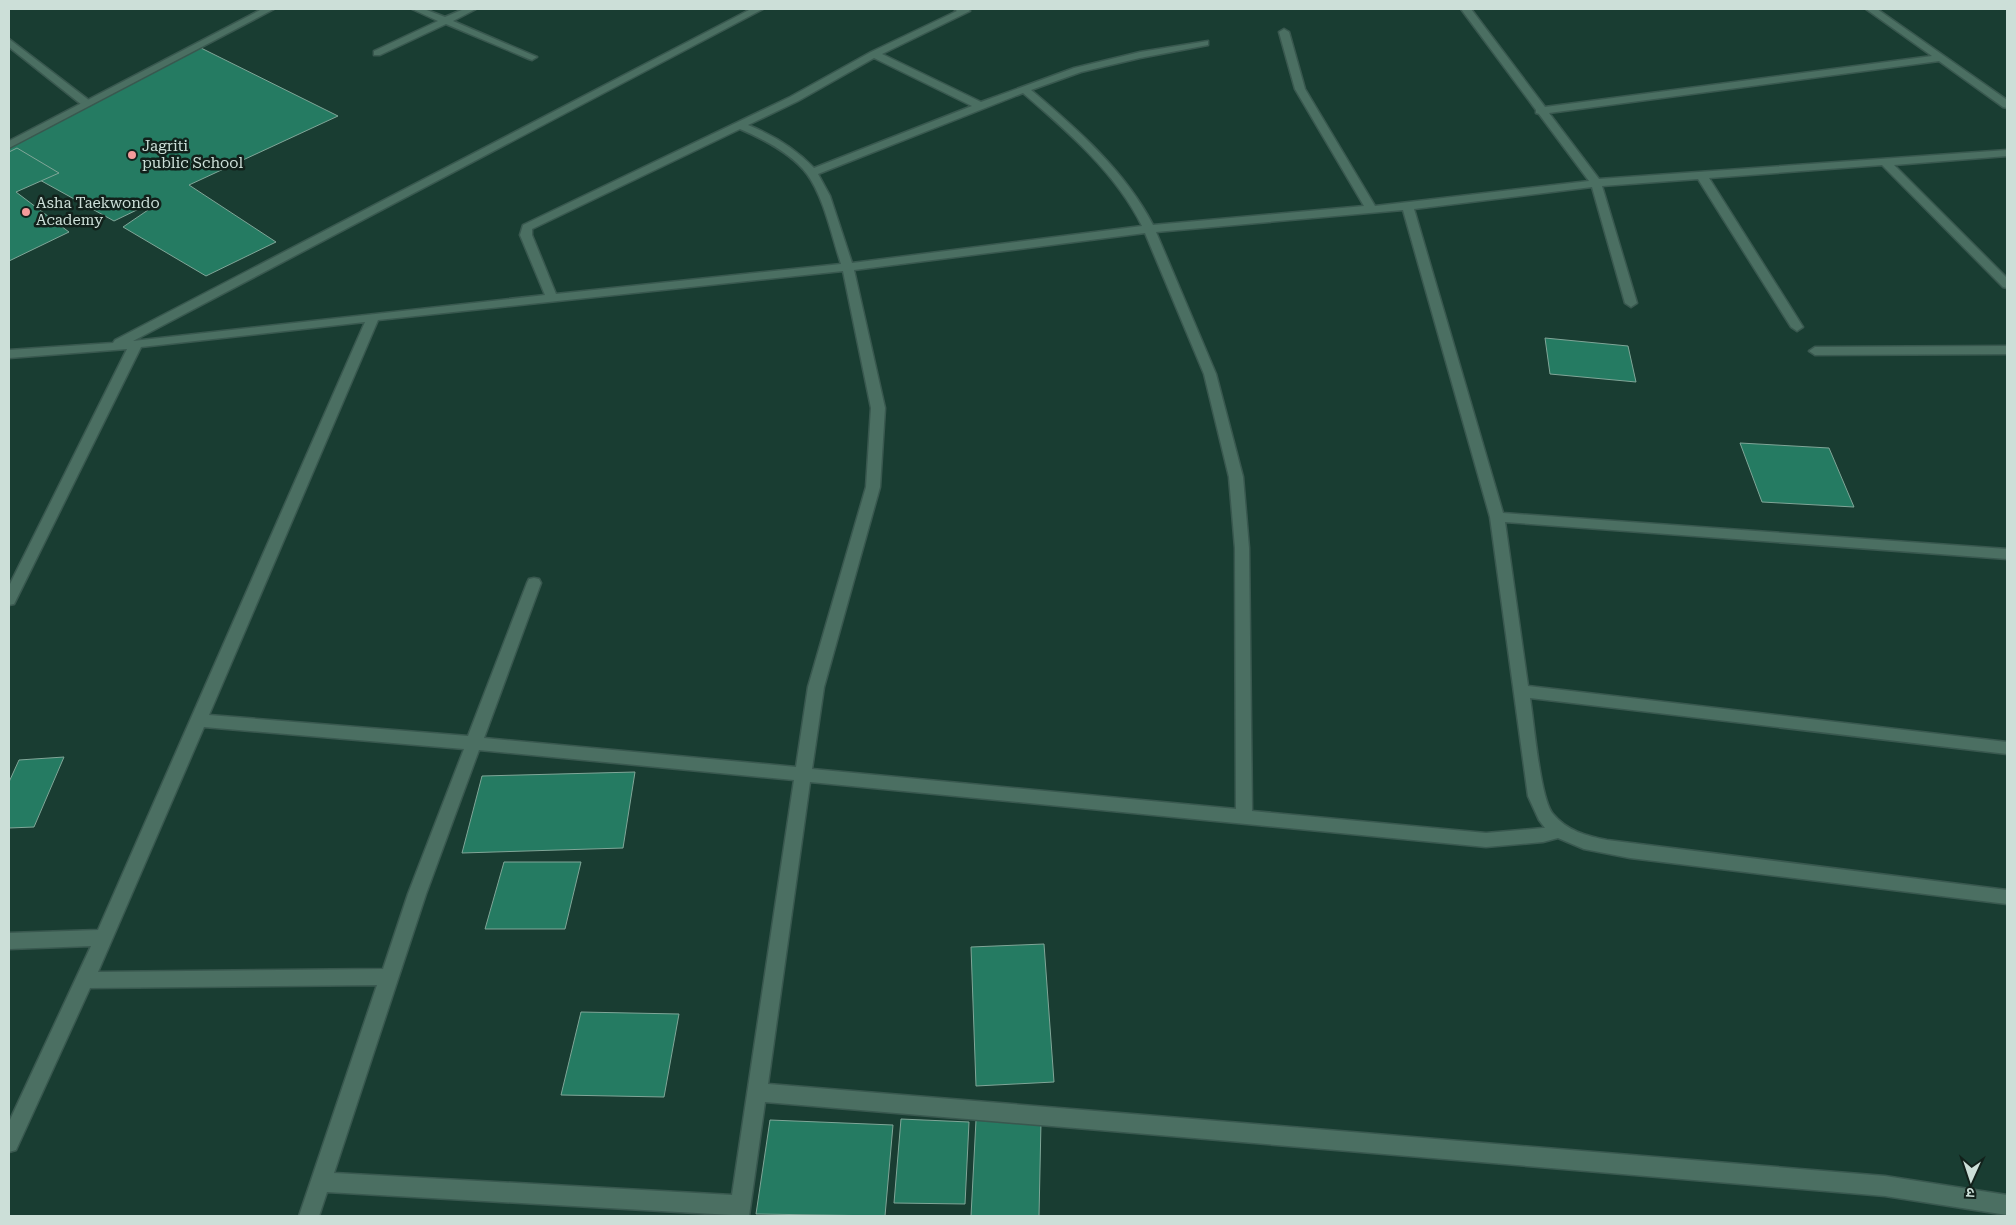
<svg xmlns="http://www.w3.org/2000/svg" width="2016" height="1225" viewBox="0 0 2016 1225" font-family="'Roboto Serif','Noto Sans Devanagari',serif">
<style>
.building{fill:#257b62;stroke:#80a698}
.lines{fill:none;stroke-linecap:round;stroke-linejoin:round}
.street-casing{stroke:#39584f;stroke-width:3}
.secondary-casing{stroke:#39584f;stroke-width:3}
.street{fill:#4b6f62;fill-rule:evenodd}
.secondary{fill:#4b6f62;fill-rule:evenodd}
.poi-dot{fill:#f59b9b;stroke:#12211b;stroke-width:2}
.labels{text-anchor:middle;stroke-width:5;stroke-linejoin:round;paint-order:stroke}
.far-poi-label{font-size:15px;fill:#ccdfd8;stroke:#12211b;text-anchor:start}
</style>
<rect width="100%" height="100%" fill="#193d32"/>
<g class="building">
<polygon points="199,47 338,116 189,185 276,242 206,276 123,227 148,210 145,206 114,221 9,163 9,147"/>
<polygon points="17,148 59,173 16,192 69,232 9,261 9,152"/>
<polygon points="1545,338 1628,346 1636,382 1550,374"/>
<polygon points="1740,443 1829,448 1854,507 1762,502"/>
<polygon points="64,757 34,827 9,828 9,782 19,760"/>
<polygon points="635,772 623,848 462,853 482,776"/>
<polygon points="504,862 581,862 565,929 485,929"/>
<polygon points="1044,944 1054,1082 976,1086 971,947"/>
<polygon points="581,1012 679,1014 664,1097 561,1095"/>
<polygon points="901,1119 969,1122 965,1204 894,1203"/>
<polygon points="770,1120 893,1125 885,1216 756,1214"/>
<polygon points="976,1120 1041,1122 1039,1216 971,1216"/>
</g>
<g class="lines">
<g class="street-casing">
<g id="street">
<polygon points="412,9 424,9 445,17 464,9 476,9 453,21 537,57 532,60 529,59 446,24 380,55 374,55 374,51 438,21"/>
<path d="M751,9H763L133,341L545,295L520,235L523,225L790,97L871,52L957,11L954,9H968L970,11L882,54L981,102L1074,68L1140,52L1208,41V45L1140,58L1081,72L1031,90C1077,129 1125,171 1153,225L1364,206L1295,89L1279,32L1284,29L1289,32L1305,89L1375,206L1589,181L1539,114L1536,113V110L1461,9H1471L1545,107L1932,56L1866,9H1877L2007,100V108L2003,107L1939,61L1549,113L1599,179L2007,150V156L1894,165L2007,278V288L2003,287L1882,165L1709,178L1803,327L1797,331L1791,327L1698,179L1602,186L1637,303L1631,307L1625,303L1592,187L1414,209L1503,513L2007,549V559L1505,522L1528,686L2007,742V754L1530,698C1534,722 1540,799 1553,814C1567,831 1587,836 1607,840L2007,890V904L1630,858L1584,849L1558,838L1543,842L1486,847L810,782L768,1084L1885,1176L2007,1195V1215L1885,1196L765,1102L749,1216L327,1192L319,1216H299L377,985L90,988L16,1150L9,1152V1122L91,946L9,949V933L98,930L365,322L141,347L16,600L14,604L9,605V586L127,349L9,358V350L113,343L115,340ZM874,58L972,106L814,168C796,149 773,135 748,125L798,101ZM1023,93C1067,131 1116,173 1142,226L852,263L830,196L818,174ZM740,129C763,139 791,153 807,174C824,197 832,237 841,264L556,294L532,235V229ZM1403,210L1490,517L1528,796L1539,820L1545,828H1543L1486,833L1252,811L1249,548L1243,477L1216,374L1156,232ZM1145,233L1204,374L1229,477L1235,548L1236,809L812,769L824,687L880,487L885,408L854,270ZM843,271L871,408L866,487L808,687L796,767L484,738L541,583L539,579L534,578L529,579L527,583L468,736L209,715L378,320ZM204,727L464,749L408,894L383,969L98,972ZM479,750L794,780L732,1195L334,1173L426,894Z"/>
<polygon points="9,39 90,101 91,103 90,105 82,105 9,47"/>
<polygon points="2007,346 2007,354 1815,355 1809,351 1815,347"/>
</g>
</g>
<g class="secondary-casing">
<polygon id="secondary" points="262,9 274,9 9,148 9,141"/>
</g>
<use href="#street" class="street"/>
<use href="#secondary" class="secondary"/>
</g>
<g class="poi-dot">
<circle cx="132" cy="155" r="5"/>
<circle cx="26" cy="212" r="5"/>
</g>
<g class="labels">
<g class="far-poi-label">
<text x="142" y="151">Jagriti<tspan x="142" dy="17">public School</tspan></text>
<text x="36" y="208">Asha Taekwondo<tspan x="36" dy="17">Academy</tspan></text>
</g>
</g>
<rect width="2016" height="1225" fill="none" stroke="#ccdfd8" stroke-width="20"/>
<g transform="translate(1971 1180) rotate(183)" stroke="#12211b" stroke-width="4" paint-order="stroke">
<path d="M0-4L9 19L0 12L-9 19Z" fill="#ccdfd8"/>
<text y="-8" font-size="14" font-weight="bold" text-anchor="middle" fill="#ccdfd8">उ</text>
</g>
</svg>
